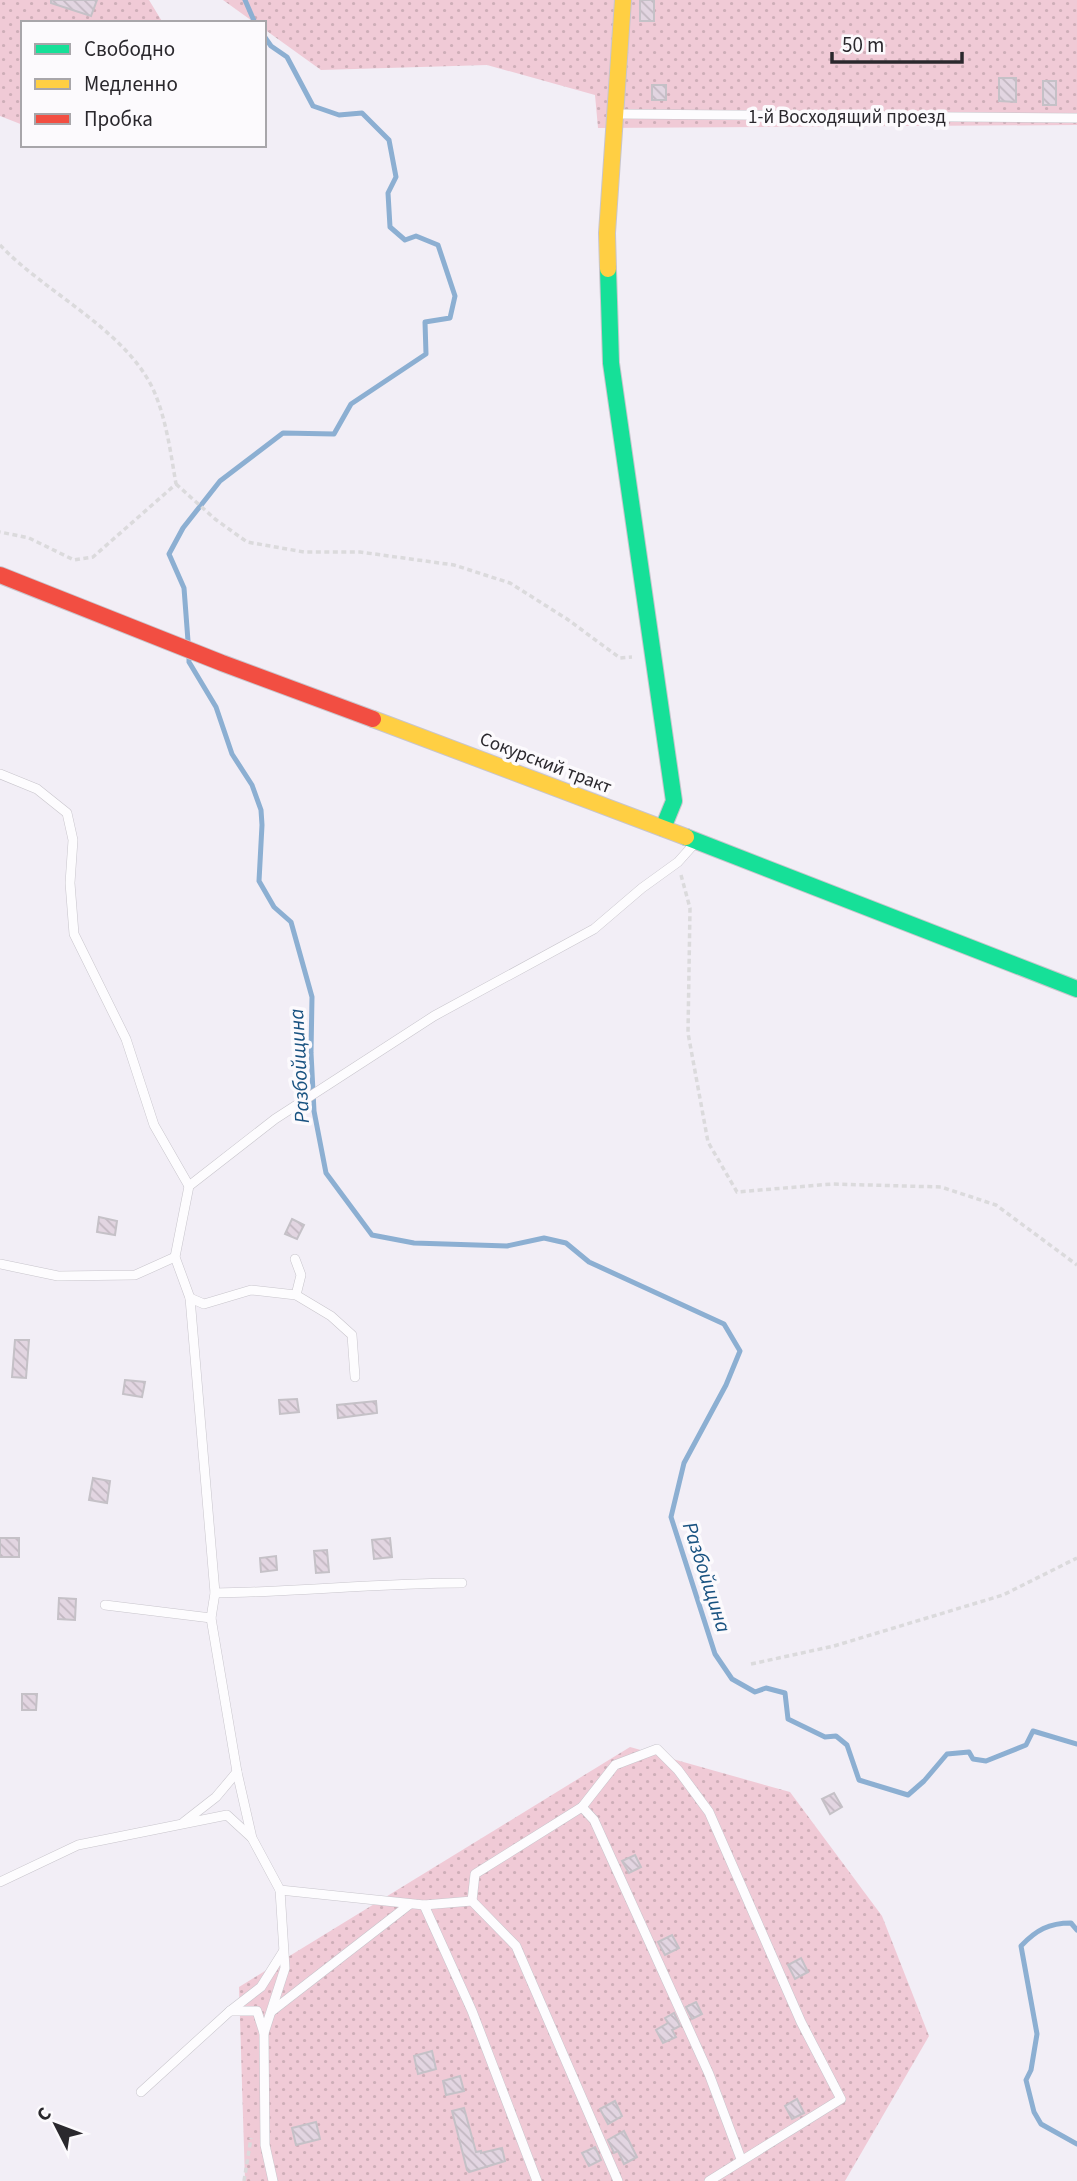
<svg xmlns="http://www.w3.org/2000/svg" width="1077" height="2181" viewBox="0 0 1077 2181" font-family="'Source Sans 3',sans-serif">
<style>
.park{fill:url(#park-dots)}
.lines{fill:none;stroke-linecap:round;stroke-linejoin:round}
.stream{stroke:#8cafd2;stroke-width:5}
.building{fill:url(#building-back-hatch);stroke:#c5c1c7;stroke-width:2}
.lane-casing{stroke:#c8c5cc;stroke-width:10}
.fast-casing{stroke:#c8c5cc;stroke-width:18}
.slow-casing{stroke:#c8c5cc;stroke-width:18}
.jam-casing{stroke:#c8c5cc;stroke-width:18}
.path{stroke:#dbdadc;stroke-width:3.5;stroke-dasharray:5 3.5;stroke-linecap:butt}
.lane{stroke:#fdfcfe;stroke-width:9}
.fast{stroke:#16e098;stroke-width:16}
.slow{stroke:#ffcf43;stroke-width:16}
.jam{stroke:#f24e42;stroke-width:16}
.labels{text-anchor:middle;stroke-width:7;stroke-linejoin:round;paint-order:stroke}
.street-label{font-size:19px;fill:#2a282d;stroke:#fcfafd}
.water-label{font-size:21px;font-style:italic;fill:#185280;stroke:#fcfafd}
</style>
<defs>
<pattern id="park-dots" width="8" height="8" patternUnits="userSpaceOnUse" patternTransform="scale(1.75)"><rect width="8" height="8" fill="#f0cad6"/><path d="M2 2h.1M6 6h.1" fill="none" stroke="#ceaeb8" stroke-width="1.8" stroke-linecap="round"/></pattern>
<pattern id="building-back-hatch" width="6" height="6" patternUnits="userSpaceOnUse" patternTransform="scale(1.75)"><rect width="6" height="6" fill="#e2d5e1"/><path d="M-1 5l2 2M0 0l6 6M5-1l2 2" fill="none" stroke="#c2b7c1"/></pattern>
</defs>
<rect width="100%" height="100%" fill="#f2eef6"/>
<g class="park">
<polygon points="0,0 149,0 163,23 23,23 23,125 0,116"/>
<polygon points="223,0 1077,0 1077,125 598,128 595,95 487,65 321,70 264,29 264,23 255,23"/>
<polygon points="630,1747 790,1792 882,1916 929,2036 845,2181 245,2181 239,1987"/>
</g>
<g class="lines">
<g class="stream">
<polyline points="245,0 255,23"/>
<polyline points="188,641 184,588 169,554 183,528 220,481 283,433 334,434 351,404 426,354 425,322 450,318 455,296 438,245 416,236 405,240 390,227 388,193 396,177 389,140 362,113 339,115 313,106 287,57 271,46 264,36"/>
<polyline points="189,658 189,662 216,707 232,754 252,785 261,810 262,825 259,881 274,907 291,922 312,997 311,1053 314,1111 326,1173 372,1235 414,1243 507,1246 544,1238 566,1243 589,1262 724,1324 740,1351 726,1385 684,1463 671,1517 715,1654 732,1679 755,1692 766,1688 785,1693 788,1719 825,1737 836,1736 847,1745 859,1780 908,1795 924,1781 947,1754 969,1752 973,1759 986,1761 1026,1745 1033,1731 1077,1744"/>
<path d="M1077,1930L1071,1923C1049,1923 1036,1930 1021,1946L1037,2034L1031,2070L1026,2080L1034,2112L1041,2124L1077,2144"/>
</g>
</g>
<g class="building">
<polygon points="51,0 97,0 91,16 51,3"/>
<rect x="640" y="0" width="14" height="21"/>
<polygon points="999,78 1016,78 1016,102 999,101"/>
<rect x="1043" y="81" width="13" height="24"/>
<rect x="652" y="85" width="14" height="15"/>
<polygon points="99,1217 117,1221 115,1235 97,1232"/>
<polygon points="292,1219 304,1225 297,1239 285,1234"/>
<polygon points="15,1340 29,1340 26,1378 12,1377"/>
<polygon points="125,1380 145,1382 142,1397 123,1394"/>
<polygon points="297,1399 299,1412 280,1414 279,1400"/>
<polygon points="376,1401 377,1413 338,1418 337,1405"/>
<polygon points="93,1478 110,1481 107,1503 89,1500"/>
<rect x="0" y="1538" width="19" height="19"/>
<polygon points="390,1538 392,1557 374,1559 372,1540"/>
<polygon points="327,1550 329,1572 316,1573 314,1551"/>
<polygon points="276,1556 277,1570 261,1572 260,1558"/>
<polygon points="59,1598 76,1599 75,1620 58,1619"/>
<polygon points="22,1694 37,1694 36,1710 22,1710"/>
<polygon points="834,1793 842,1807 830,1814 822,1799"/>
<polygon points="635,1855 641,1867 629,1873 622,1861"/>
<polygon points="672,1935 679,1948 665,1955 658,1942"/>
<polygon points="801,1958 808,1972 795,1979 788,1965"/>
<polygon points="696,2002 702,2014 692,2019 686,2007"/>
<polygon points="674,2013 680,2026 672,2030 676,2037 663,2043 656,2030 668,2023 665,2018"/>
<polygon points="432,2051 436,2069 418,2074 414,2056"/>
<polygon points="460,2076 464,2091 446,2095 443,2081"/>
<polygon points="797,2099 804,2113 792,2119 785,2106"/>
<polygon points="615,2101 622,2116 608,2124 600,2109"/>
<polygon points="464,2108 476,2152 481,2151 481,2153 502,2148 505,2161 469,2172 467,2170 452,2111"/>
<polygon points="316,2122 320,2139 296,2145 292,2128"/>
<polygon points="624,2131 637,2157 624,2164 618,2151 614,2153 608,2140"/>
<polygon points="595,2147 601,2160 589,2166 582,2153"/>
</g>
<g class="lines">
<g class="lane-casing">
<g id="lane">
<polyline points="618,114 1077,118"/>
<polyline points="0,774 37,789 67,813 73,840 70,883 74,934 126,1039 154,1125 189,1186"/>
<polyline points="295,1259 301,1275 296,1295"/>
<polyline points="0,1264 58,1276 135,1275 175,1257"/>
<polyline points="190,1298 204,1304 251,1290 296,1295 331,1316 352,1335 355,1377"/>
<path d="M215,1593C298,1592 380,1583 462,1583"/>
<polyline points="105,1605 211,1618"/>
<polyline points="582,1807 594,1820 709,2074 741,2159"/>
<polyline points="184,1822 216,1797 237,1772"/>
<polyline points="0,1882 78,1845 227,1815 251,1837"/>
<polyline points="472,1901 475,1874 582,1807 615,1765 657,1749 678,1770 709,1812 801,2022 841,2099 709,2181"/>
<polyline points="424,1905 472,2011 537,2181"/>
<polyline points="230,2011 257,2011 264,2033"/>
<polyline points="272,2011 410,1904"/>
<polyline points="141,2092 230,2011 261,1987 283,1952"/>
<polyline points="273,2181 265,2145 264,2033 285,1968 280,1890"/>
<polyline points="618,2181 516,1946 472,1901 424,1905 280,1890 252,1838 237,1772 211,1618 215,1593 190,1298 175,1257 189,1186 275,1119 434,1016 594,929 642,888 678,862 695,843"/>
</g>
</g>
<g class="fast-casing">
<g id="fast">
<polyline points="608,269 611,363 674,801 663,828"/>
<polyline points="686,837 1077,989"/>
</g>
</g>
<g class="slow-casing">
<g id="slow">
<polyline points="608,269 607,233 623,0"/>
<polyline points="373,719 686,837"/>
</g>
</g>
<g class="jam-casing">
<polyline id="jam" points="0,575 222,663 373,719"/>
</g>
<g class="path">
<path d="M0,245C46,294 131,332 156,396C167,424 171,455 176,484L93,557L74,560L29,538L0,532"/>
<polyline points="176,484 215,519 247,542 304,552 360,552 454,565 510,583 567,619 620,658 632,657"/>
<polyline points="681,875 690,908 688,1033 708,1142 737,1192 832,1184 941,1187 996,1205 1077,1265"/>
<polyline points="751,1664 834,1646 1003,1595 1077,1558"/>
<polyline points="244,2181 251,2138"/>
</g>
<use href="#lane" class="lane"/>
<use href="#fast" class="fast"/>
<use href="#slow" class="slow"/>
<use href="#jam" class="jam"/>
</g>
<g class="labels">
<g class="street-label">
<text x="847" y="123">1-й Восходящий проезд</text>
<text transform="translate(546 762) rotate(21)" y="7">Сокурский тракт</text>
</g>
<g class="water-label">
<text transform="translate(299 1066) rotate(-93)" y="7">Разбойщина</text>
<text transform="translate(707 1577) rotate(72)" y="7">Разбойщина</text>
</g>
</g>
<rect x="21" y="21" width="245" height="126" fill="#fcfafd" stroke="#a8a6aa" stroke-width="2"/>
<rect x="35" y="44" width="35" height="10" fill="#16e098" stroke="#a8a6aa" stroke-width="2"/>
<text x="84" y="56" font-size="21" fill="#2a282d">Свободно</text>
<rect x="35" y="79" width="35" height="10" fill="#ffcf43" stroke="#a8a6aa" stroke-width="2"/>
<text x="84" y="91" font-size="21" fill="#2a282d">Медленно</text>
<rect x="35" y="114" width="35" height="10" fill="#f24e42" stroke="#a8a6aa" stroke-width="2"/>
<text x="84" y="126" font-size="21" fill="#2a282d">Пробка</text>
<g transform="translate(56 2125) rotate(312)" stroke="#fcfafd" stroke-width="5" paint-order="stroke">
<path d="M0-5L12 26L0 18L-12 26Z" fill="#2a282d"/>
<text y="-10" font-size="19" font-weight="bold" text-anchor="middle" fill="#2a282d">С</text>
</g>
<path d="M832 52v10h130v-10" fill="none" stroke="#2a282d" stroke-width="3.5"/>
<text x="842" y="52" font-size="21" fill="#2a282d" stroke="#fcfafd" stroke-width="5" paint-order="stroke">50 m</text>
</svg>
